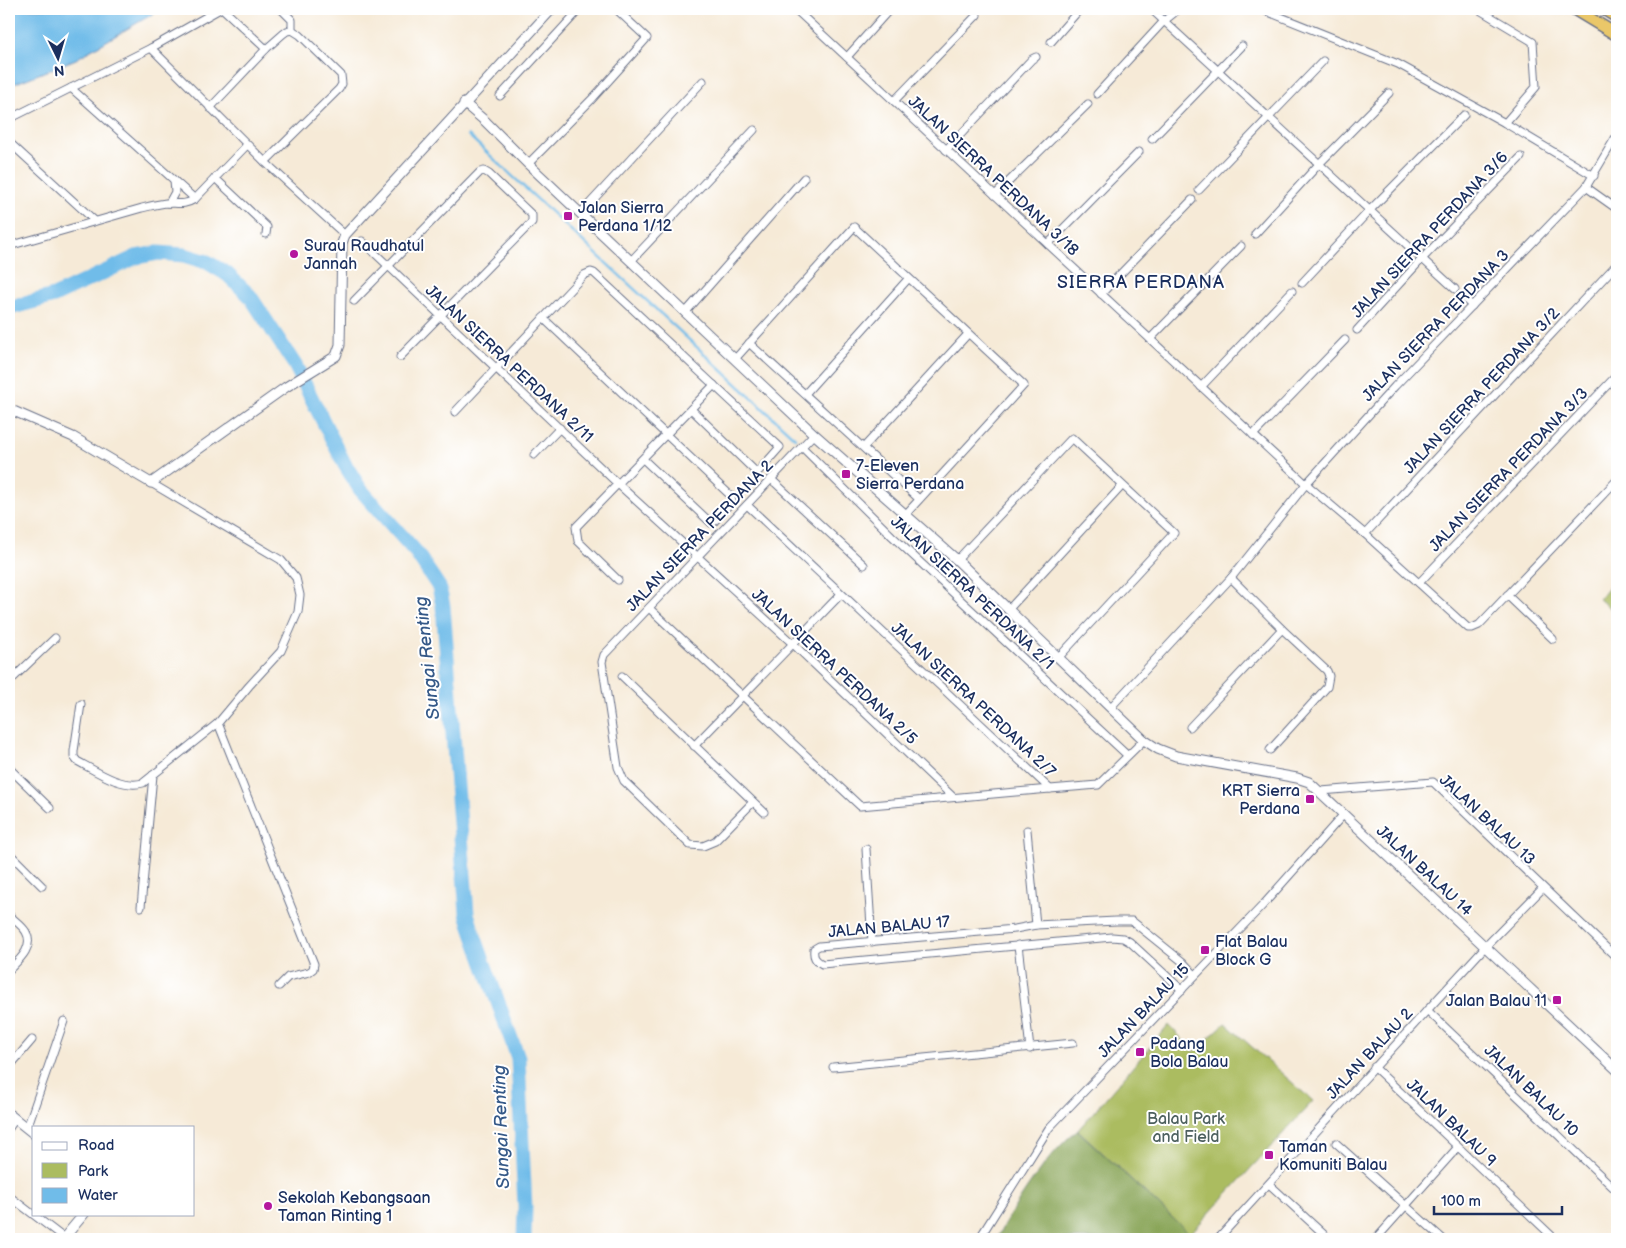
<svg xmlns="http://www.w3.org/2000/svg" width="1626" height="1248" viewBox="0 0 1626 1248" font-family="'Balsamiq Sans',sans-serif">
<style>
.green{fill:#abbc60;stroke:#63765f}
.forest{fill:#88a456;stroke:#526a5a}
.water{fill:#70bce9;stroke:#4676a4}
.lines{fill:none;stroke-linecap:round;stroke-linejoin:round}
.stream{stroke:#70bce9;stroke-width:2.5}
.river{stroke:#70bce9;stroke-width:15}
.minor-casing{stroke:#687088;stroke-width:9}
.tertiary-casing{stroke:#687088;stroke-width:11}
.trunk-casing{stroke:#687088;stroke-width:14}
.minor{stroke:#fff;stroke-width:7}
.tertiary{stroke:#fff;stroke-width:9}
.trunk{stroke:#eac769;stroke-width:11}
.poi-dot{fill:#b5179e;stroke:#fff;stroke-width:2}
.labels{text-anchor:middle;stroke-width:4;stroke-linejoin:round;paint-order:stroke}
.street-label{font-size:16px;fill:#1b2f5e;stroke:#fff}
.poi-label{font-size:16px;fill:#1b2f5e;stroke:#fff;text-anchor:start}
.park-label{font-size:16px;fill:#4d605f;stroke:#fff}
.neighbourhood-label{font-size:18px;letter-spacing:1px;fill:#1b2f5e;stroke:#fff}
.water-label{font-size:18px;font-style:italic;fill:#355988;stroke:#fff}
</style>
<rect width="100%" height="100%" fill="#fff"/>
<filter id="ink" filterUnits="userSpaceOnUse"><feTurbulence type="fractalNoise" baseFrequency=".02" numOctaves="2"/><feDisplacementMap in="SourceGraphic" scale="10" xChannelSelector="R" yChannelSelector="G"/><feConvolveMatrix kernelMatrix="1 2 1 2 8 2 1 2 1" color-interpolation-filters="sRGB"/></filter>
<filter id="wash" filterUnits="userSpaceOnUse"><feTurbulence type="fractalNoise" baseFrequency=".0096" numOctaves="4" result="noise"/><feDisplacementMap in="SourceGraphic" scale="20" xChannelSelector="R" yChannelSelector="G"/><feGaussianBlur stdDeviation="1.12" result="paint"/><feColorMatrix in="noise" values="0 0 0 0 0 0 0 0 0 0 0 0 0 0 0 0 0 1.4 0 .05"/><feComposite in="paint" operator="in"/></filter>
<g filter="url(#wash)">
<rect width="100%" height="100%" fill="#f6ead7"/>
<g class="green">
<polygon points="1617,576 1617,614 1599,599"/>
<polygon points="1225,1023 1313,1101 1190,1234 1078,1130 1169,1025 1194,1052"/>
</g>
<path class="forest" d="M1077,1130L1190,1234L1191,1239H996C1018,1200 1043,1159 1077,1130Z"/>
<polygon class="water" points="9,9 161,9 76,59 9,86"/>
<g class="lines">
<polyline class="stream" points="468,135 795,438"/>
<polyline class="river" points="9,308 54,296 136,257 158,253 184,255 207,262 227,274 250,296 295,365 344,463 360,489 415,551 439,587 443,606 467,913 472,930 518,1058 525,1207 524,1239"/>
</g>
</g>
<g filter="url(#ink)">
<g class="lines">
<g class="minor-casing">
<g id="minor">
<polyline points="223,9 266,49"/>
<polyline points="281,9 292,20 292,30"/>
<polyline points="795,9 1306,484 1365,534 1468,628 1472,628 1479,625 1617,480"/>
<polyline points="1151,9 1455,289"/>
<polyline points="1261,9 1398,64 1505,123 1594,176"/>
<polyline points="1478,9 1533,42 1536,87 1505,123"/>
<polyline points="1051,42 1080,9"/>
<polyline points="151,48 265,162 345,235"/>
<polyline points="847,57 890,9"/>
<polyline points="71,88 195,199"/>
<polyline points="1097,94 1164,21 1179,9"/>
<polyline points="500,96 580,9"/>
<polyline points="894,101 977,15"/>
<polyline points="210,108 266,49 283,34 287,31 292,30 300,35 341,75 342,84 339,89 265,162"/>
<polyline points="9,119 151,48 220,9"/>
<polyline points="1152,139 1242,46"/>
<polyline points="9,142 95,221"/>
<polyline points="946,150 1032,59 1036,57"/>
<polyline points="528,164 593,98 647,38 616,9"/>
<polyline points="215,178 267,227 266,234"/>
<polyline points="1586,187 1617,209"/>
<polyline points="1199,190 1323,61"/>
<polyline points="995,195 1088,104"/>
<polyline points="169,203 175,192 174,180"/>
<polyline points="580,214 703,81"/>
<polyline points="1255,234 1319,164 1389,93"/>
<polyline points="362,241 618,484 793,644 953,797"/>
<polyline points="1048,244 1139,152"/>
<path d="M9,246L142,208C150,206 158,204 166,203C179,203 183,206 195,199L247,145"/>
<polyline points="631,261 754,130"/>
<polyline points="1302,283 1370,210 1464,115"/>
<polyline points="1101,294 1192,200"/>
<polyline points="1463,297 1472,306"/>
<polyline points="354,301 480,172 484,171 489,174 532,215 532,222 400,357"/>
<polyline points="685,313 804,178"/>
<polyline points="543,318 731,496 732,501 713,523 711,523 643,459"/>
<polyline points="1357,330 1422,259 1521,157"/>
<polyline points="1150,339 1241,246"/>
<polyline points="749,343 919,499"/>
<polyline points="735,359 854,227 1024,385 905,515"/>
<polyline points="1201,387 1292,291"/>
<polyline points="805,394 908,279"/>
<polyline points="455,412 584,275 591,272 594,273 780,447 757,473 691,409"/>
<polyline points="1253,435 1345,340"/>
<polyline points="802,447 892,536 1127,755"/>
<polyline points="864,447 968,334"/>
<polyline points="534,455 560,428"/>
<polyline points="771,479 864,565"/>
<polyline points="151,483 281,560 296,578 300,595 298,612 281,651 249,686 218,723 314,964 313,969 309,972 288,977 279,986"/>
<polyline points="747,505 1050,789 1098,785 1144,740"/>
<polyline points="1365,534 1617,264"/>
<polyline points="957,560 1072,438 1174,533 1058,658"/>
<polyline points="1231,578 1282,629 1327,671 1329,676 1327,687 1270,750"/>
<polyline points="618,580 578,541 576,527 714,385"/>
<polyline points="1419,583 1617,375"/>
<polyline points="1507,595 1553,639"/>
<polyline points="649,608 860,806 1050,789"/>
<polyline points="1008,610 1122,486"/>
<polyline points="622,676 764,812"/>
<polyline points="9,682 55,638"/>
<path d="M81,704L74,751V757L77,761C96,771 121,789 143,783L218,723"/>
<polyline points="1110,708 1231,578 1306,484 1395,386 1586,187 1617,135"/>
<polyline points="1190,727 1282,629"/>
<polyline points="694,746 841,594"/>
<polyline points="9,768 50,808"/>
<polyline points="1321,791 1433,782 1617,958"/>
<polyline points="753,802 715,841 703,846 690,845 624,781 618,767 602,662 604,655 814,434"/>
<polyline points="1027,830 1036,925"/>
<polyline points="866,849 872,942"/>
<polyline points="9,853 42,886"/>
<polyline points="141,907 153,775"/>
<path d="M9,915C14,920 23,926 26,932C35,947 18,961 9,970"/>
<polyline points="1018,945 1030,1049"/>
<path d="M1182,990L1130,942L1123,938L1112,937L822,964C815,960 813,957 814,949L819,946L1015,929L1036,925L1116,921H1132L1183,962L1195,975"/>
<polyline points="1427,1010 1617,1191"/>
<polyline points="9,1067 32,1040"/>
<polyline points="833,1067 1073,1043"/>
<polyline points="1374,1067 1555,1239"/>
<polyline points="9,1128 15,1119"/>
<polyline points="27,1128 64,1021"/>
<polyline points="1336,1143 1443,1239"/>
<polyline points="1269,1184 1329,1239"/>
<polyline points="9,1196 64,1238"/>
<polyline points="979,1239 1049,1128 1263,905 1344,814"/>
<polyline points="1218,1239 1485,947 1543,888"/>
<polyline points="1376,1239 1458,1147"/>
</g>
</g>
<g class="tertiary-casing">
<g id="tertiary">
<polyline points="464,103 485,121 528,164 814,434 957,560 1144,740 1158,749 1176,756 1297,778 1309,782 1617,1070"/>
<polyline points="9,409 73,437 151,483 286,387 336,356 340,345 342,243 345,235 552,9"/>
<polyline points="9,1114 34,1134"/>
<polyline points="63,1239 84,1214"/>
</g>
</g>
<g class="trunk-casing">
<g id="trunk">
<polyline points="1574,9 1617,35"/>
<polyline points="1604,9 1617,17"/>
</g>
</g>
<use href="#minor" class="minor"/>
<use href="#tertiary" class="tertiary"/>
<use href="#trunk" class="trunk"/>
</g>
</g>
<g class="poi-dot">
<rect x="563" y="211" width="10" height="10" rx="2.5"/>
<circle cx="294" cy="254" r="5"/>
<rect x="841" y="469" width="10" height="10" rx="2.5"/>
<rect x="1305" y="794" width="10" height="10" rx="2.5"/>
<rect x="1200" y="945" width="10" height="10" rx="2.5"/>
<rect x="1552" y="995" width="10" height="10" rx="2.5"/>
<rect x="1135" y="1047" width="10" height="10" rx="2.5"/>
<rect x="1264" y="1150" width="10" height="10" rx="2.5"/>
<circle cx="268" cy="1206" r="5"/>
</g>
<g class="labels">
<g class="street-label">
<text transform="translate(994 175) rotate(43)" y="6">JALAN SIERRA PERDANA 3/18</text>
<text transform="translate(1429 234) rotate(-47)" y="6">JALAN SIERRA PERDANA 3/6</text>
<text transform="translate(1435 325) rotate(-46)" y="6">JALAN SIERRA PERDANA 3</text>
<text transform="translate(510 363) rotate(43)" y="6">JALAN SIERRA PERDANA 2/11</text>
<text transform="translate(1481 390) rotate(-47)" y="6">JALAN SIERRA PERDANA 3/2</text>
<text transform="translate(1508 469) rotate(-46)" y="6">JALAN SIERRA PERDANA 3/3</text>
<text transform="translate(699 535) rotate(-46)" y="6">JALAN SIERRA PERDANA 2</text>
<text transform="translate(973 592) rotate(43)" y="6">JALAN SIERRA PERDANA 2/1</text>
<text transform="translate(835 666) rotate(43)" y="6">JALAN SIERRA PERDANA 2/5</text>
<text transform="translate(974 699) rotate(43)" y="6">JALAN SIERRA PERDANA 2/7</text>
<text transform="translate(1488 819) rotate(43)" y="6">JALAN BALAU 13</text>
<text transform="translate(1425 870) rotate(43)" y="6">JALAN BALAU 14</text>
<text transform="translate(889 926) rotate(-5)" y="6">JALAN BALAU 17</text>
<text transform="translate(1143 1010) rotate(-46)" y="6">JALAN BALAU 15</text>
<text transform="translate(1369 1053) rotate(-47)" y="6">JALAN BALAU 2</text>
<text transform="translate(1532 1090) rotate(44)" y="6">JALAN BALAU 10</text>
<text transform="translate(1452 1122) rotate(44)" y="6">JALAN BALAU 9</text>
</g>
<g class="poi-label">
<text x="578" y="213">Jalan Sierra<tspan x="578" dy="18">Perdana 1/12</tspan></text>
<text x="304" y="251">Surau Raudhatul<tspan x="304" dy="18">Jannah</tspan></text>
<text x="856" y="471">7-Eleven<tspan x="856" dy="18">Sierra Perdana</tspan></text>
<text x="1300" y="796" text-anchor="end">KRT Sierra<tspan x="1300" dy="18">Perdana</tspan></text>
<text x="1215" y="947">Flat Balau<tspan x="1215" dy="18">Block G</tspan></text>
<text x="1547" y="1006" text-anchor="end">Jalan Balau 11</text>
<text x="1150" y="1049">Padang<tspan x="1150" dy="18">Bola Balau</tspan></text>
<text x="1279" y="1152">Taman<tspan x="1279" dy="18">Komuniti Balau</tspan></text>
<text x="278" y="1203">Sekolah Kebangsaan<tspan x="278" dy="18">Taman Rinting 1</tspan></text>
</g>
<g class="park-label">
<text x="1186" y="1124">Balau Park<tspan x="1186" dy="18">and Field</tspan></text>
</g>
<g class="neighbourhood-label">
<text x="1141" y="288">SIERRA PERDANA</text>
</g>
<g class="water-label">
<text transform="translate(427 658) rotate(-96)" y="6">Sungai Renting</text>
<text transform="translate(501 1127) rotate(-92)" y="6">Sungai Renting</text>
</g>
</g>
<rect width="1626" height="1248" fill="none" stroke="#fff" stroke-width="30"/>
<rect x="32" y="1126" width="162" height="90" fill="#ffffff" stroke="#a4acbf"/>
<rect x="42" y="1142" width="25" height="8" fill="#ffffff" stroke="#a4acbf"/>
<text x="78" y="1150" font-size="15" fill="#1b2f5e">Road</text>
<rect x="42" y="1163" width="25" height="15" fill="#abbc60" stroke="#a4acbf"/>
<text x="78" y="1176" font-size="15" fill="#1b2f5e">Park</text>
<rect x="42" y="1188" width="25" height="15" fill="#70bce9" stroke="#a4acbf"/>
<text x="78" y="1200" font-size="15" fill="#1b2f5e">Water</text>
<g transform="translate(58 58) rotate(175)" stroke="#ffffff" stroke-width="4" paint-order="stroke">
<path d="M0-4L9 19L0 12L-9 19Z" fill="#1b2f5e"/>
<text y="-8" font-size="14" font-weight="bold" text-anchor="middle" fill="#1b2f5e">N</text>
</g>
<path d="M1434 1206v8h128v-8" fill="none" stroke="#1b2f5e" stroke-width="2.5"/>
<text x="1441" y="1206" font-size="15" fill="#1b2f5e" stroke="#ffffff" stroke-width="4" paint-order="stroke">100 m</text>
</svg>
